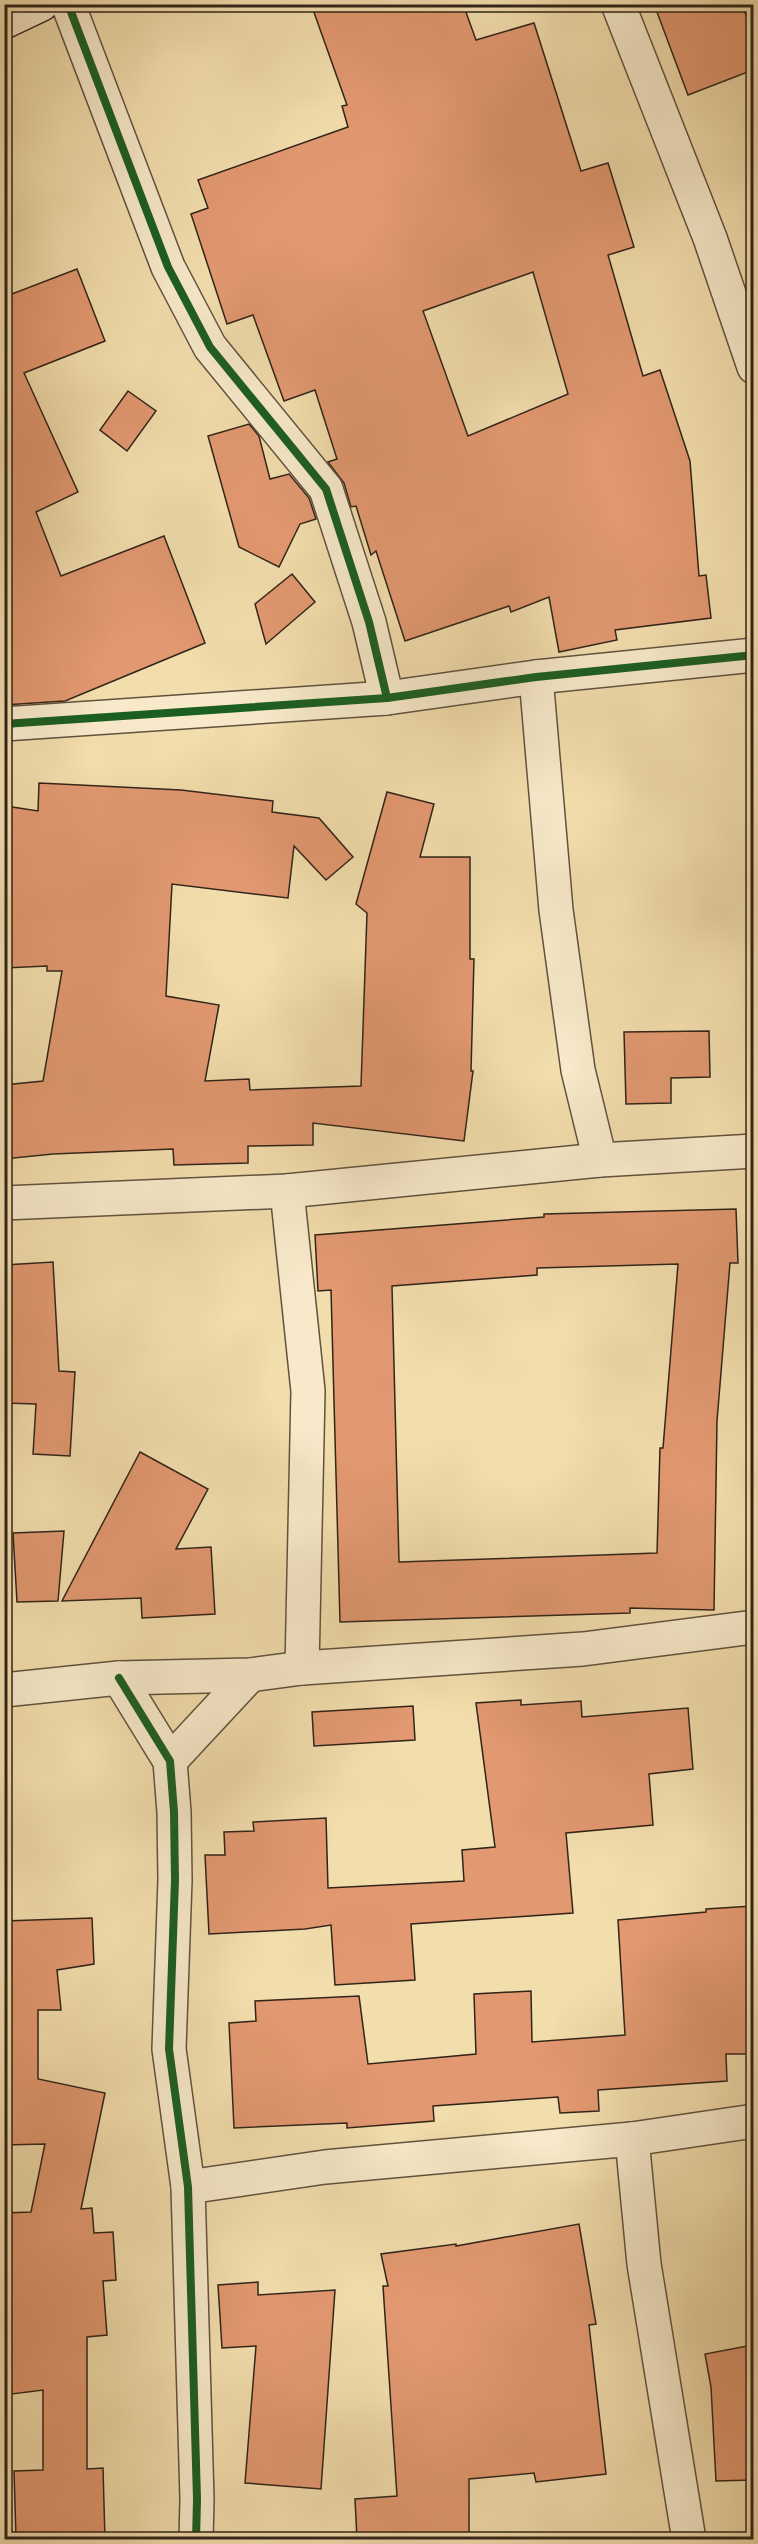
<svg xmlns="http://www.w3.org/2000/svg" width="758" height="2544" viewBox="0 0 758 2544" font-family="'Libre Caslon Text',serif">
<style>
.building{fill:#e29870;stroke:#312419;stroke-width:1.5;fill-rule:evenodd}
.lines{fill:none;stroke-linecap:round;stroke-linejoin:round}
.street-casing{stroke:#61523e;stroke-width:36}
.secondary-casing{stroke:#312419;stroke-width:36}
.street{stroke:#f7e9ca;stroke-width:33}
.secondary{stroke:#f7e9ca;stroke-width:33}
.cycleway-casing{stroke:#f7e9ca;stroke-width:11}
.cycleway{stroke:#1b5e20;stroke-width:8}
</style>
<rect width="100%" height="100%" fill="#f2ddad"/>
<filter id="stains"><feTurbulence type="fractalNoise" baseFrequency=".00333" numOctaves="4"/><feColorMatrix values="0 0 0 0 .2 0 0 0 0 .09 0 0 0 0 .02 0 0 0 .5 -.17"/></filter>
<radialGradient id="worn" r=".72"><stop offset=".6" stop-color="#630" stop-opacity="0"/><stop offset="1" stop-color="#630" stop-opacity=".3"/></radialGradient>
<g class="building">
<path d="M311,4H463L476,40L534,23L581,171L608,163L634,247L608,255L643,376L660,370L690,461L699,576L706,575L711,618L615,630L617,640L559,652L549,597L511,612L509,606L405,641L376,551L371,555L356,506L351,507L344,483L328,462L337,459L315,390L284,401L253,315L227,324L191,214L208,208L198,180L348,127L342,106L347,105ZM533,272L568,394L468,436L423,311Z"/>
<polygon points="654,4 742,4 753,35 753,70 688,95"/>
<polygon points="77,269 105,341 24,373 78,492 36,512 61,576 164,536 205,643 65,701 4,705 4,297"/>
<polygon points="128,391 156,411 127,451 100,430"/>
<polygon points="249,424 259,436 270,479 289,474 309,498 316,519 300,524 279,567 239,547 208,436"/>
<polygon points="292,574 315,602 266,644 255,604"/>
<polygon points="39,783 181,790 273,801 272,812 319,818 353,857 326,880 294,846 288,898 172,884 166,996 219,1005 205,1081 249,1079 250,1090 361,1086 367,913 356,904 387,792 434,804 420,857 470,857 470,959 474,959 471,1071 473,1071 464,1141 313,1123 313,1145 248,1146 248,1163 174,1165 173,1149 53,1154 4,1159 4,1085 43,1081 62,971 47,971 47,966 4,968 4,928 10,928 5,806 38,811"/>
<polygon points="709,1031 710,1077 671,1078 671,1103 626,1104 624,1032"/>
<path d="M736,1209L738,1263H730L717,1421L714,1610L630,1608V1613L340,1622L331,1290L318,1291L315,1235L544,1217V1214ZM678,1264L663,1448H660L657,1553L399,1562L392,1286L537,1275V1268Z"/>
<polygon points="53,1262 59,1371 75,1372 70,1456 33,1454 36,1404 4,1403 4,1265"/>
<polygon points="140,1452 208,1489 176,1549 211,1547 215,1614 142,1618 141,1598 62,1601"/>
<polygon points="64,1531 58,1601 17,1602 13,1533"/>
<polygon points="521,1700 521,1705 581,1701 582,1717 688,1708 693,1769 649,1774 653,1825 566,1833 573,1913 411,1924 415,1980 335,1985 331,1925 305,1929 209,1934 205,1855 225,1855 224,1832 254,1831 253,1822 326,1818 328,1888 464,1881 462,1850 495,1847 476,1703"/>
<polygon points="413,1706 415,1740 314,1746 312,1712"/>
<polygon points="753,1906 753,2054 726,2054 727,2081 598,2090 599,2111 560,2113 558,2097 433,2106 434,2121 347,2128 347,2123 234,2128 229,2023 256,2021 255,2001 359,1996 368,2064 476,2054 474,1994 531,1991 532,2042 625,2035 618,1920 706,1912 706,1909"/>
<polygon points="92,1918 94,1964 57,1970 61,2010 38,2010 38,2079 105,2093 81,2209 92,2208 94,2233 113,2232 116,2280 103,2281 107,2335 87,2337 87,2469 103,2468 105,2540 64,2540 64,2536 16,2538 14,2471 43,2470 43,2390 4,2395 4,2360 8,2360 4,2292 4,2213 31,2212 45,2144 4,2145 4,1921"/>
<polygon points="579,2224 596,2324 589,2325 606,2474 536,2482 534,2473 469,2479 469,2540 357,2540 355,2499 397,2496 383,2286 388,2286 381,2254 456,2244 456,2246"/>
<polygon points="258,2282 258,2295 335,2290 321,2489 245,2483 256,2346 222,2348 218,2285"/>
<polygon points="753,2345 753,2480 716,2481 711,2387 705,2354"/>
</g>
<g class="lines">
<g class="street-casing">
<g id="street">
<polyline points="68,4 168,267 210,347 326,489 369,622 387,698"/>
<polyline points="618,4 710,238 754,367"/>
<polyline points="536,677 556,910 578,1070 600,1160"/>
<polyline points="4,724 387,698 536,677 754,655"/>
<polyline points="287,1191 308,1391 302,1668"/>
<polyline points="4,1203 287,1191 600,1160 754,1151"/>
<polyline points="119,1678 170,1761 174,1812 175,1880 169,2049 188,2187 197,2499 196,2540"/>
<polyline points="4,1690 119,1678 250,1675 302,1668 583,1649 754,1627"/>
<polyline points="170,1761 250,1675"/>
<polyline points="632,2139 644,2264 689,2540"/>
<polyline points="188,2187 325,2167 632,2139 754,2121"/>
</g>
</g>
<g class="secondary-casing">
<polyline id="secondary" points="4,22 42,4"/>
</g>
<use href="#street" class="street"/>
<use href="#secondary" class="secondary"/>
<g class="cycleway-casing">
<g id="cycleway">
<polyline points="68,4 168,267 210,347 326,489 369,622 387,698"/>
<polyline points="4,724 387,698 536,677 754,655"/>
<polyline points="119,1678 170,1761 174,1812 175,1880 169,2049 188,2187 197,2499 196,2540"/>
</g>
</g>
<use href="#cycleway" class="cycleway"/>
</g>
<rect width="758" height="2544" fill="none" stroke="#f2ddad" stroke-width="24"/>
<rect x="6" y="6" width="746" height="2532" fill="none" stroke="#312419" stroke-width="3"/>
<rect x="12" y="12" width="734" height="2520" fill="none" stroke="#312419" stroke-width="1.5"/>
<rect width="100%" height="100%" filter="url(#stains)"/>
<rect width="100%" height="100%" fill="url(#worn)"/>
</svg>
